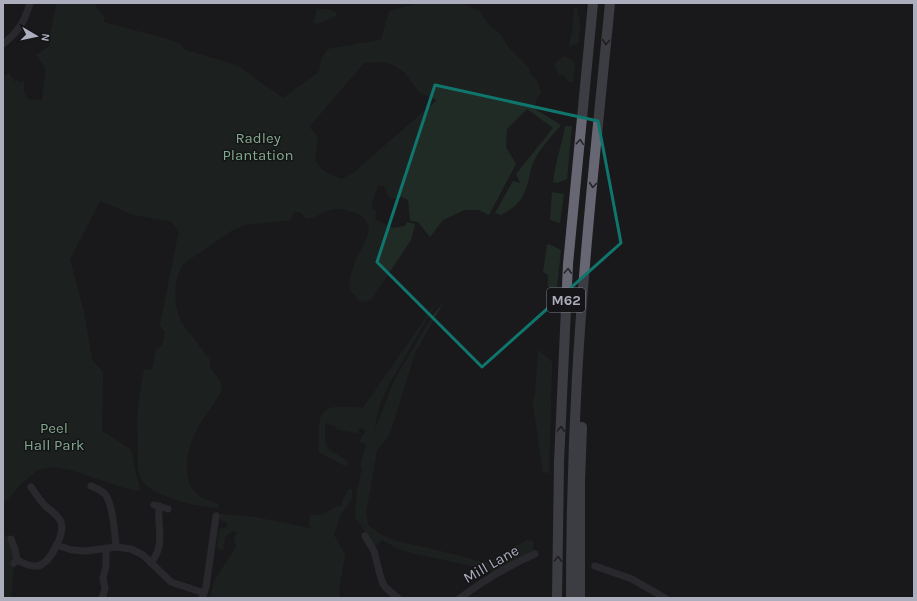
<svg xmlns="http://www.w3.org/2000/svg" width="917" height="601" viewBox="0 0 917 601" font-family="Karla,sans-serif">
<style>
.green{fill:#212b25;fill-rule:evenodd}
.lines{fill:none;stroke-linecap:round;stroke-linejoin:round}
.minor{stroke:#3d3d44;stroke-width:7}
.highway{stroke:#666773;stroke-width:10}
.oneway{stroke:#25252a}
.marked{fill:none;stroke:#0f766e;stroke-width:3;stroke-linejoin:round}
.labels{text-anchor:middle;stroke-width:3;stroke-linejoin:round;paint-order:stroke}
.shield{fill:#151518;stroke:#7f7f8c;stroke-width:1}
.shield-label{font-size:14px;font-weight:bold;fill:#acadbd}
.park-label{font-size:15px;fill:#82a98d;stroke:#151518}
.street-label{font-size:15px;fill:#acadbd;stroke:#151518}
</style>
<rect width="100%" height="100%" fill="#1a1a1c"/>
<g class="green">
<path d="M57,3H97L96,7L105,18L103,22L167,39L180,44L185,50L236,65L283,98L319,72L321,60L328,49L381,40L389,11C407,6 431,0 449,4V3H461L479,11L488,24L501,35L508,47L529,68L530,74L537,80L541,92L535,103V109L561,125C552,136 541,147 535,159C530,168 530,177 527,186C522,202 515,207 501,215L495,213L513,181L520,183L516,174L553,128L527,109L507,129L506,147L516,164L489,215L478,210H465L443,220L430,237L418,222L410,221L408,200L402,197L390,199L384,186L378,185L371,206L376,212L375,219L393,228L405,226L407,222L415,224L411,240L371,300L361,302L349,289C350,281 351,273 354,265C357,255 364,247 367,237C376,216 351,209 335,209C324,209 317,219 306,218L300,212H293L291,220L244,225L231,231L183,264C173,282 173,304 181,322L210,360V368L220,381L222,389C215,404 203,416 196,431C186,448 180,483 199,496C205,500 212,502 219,504L218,508C199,507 149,497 140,477C137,469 138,459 138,450C138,437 137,423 138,410C139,396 142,383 144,370L152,369L156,350L162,346L165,332L160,325L179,231L170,221L134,215L100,201L70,259L84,312L92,360L103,372L102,431L131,450L140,491L125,488L71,470L54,467L37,470L20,485L3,504V77L9,73L15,82L18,79L20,83L24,80V92L28,99L42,101L46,69L36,55L50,46L51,31ZM382,62L394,65L405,73L420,93L437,100L352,174L341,179L322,170L315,160L318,137L309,127L364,63Z"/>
<path d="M578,7L577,14L580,18C579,22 581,24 580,28C579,33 578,36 579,42L576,44L569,46L572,32L574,8Z"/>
<polygon points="317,9 328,9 336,13 336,16 317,24 314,22"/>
<polygon points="564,56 575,62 573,82 569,82 564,75 560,75 555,67 555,64"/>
<path d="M565,126H572L567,179L557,183L553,182C555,163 562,145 565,126Z"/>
<polygon points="552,192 564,194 560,223 550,220"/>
<polygon points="549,244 561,250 557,287 548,287 548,275 543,272 547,245"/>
<path d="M436,303L388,386L379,406L374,432L394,381L433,315L443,303L415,353L391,430L387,438L377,450L366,513L368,525L380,534L392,540L440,551L478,561L486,562L493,560L527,540L533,541L534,553L493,575L491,570L411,553L399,549L382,540L375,546L355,517L357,494L362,468H360L366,444L359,442L366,430L359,428L358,433L338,430L334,425L325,424V441L328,449L346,460L348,464L346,466L343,465L319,452C318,411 317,403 363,408Z"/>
<polygon points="538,350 552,362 549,473 543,472 533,403 535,394"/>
<polygon points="349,489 352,490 352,498 340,516 334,535 345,555 339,590 340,598 210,598 215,579 232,554 237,544 234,543 237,532 233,531 225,536 223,550 217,547 219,530 222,528 227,528 227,522 222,521 219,518 220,514 254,517 313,529 309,525 310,515 322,515 338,506 342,506 343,499"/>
<polygon points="3,533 10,539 15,553 11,598 3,598"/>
</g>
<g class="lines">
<g class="minor">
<path d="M3,44C18,32 25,21 30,3"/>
<path d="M91,486C96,488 101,490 105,494C113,503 115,534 116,547"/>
<polyline points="154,505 168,509"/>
<polyline points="365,536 374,551 380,575 383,584 386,588 398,598"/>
<polyline points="11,539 15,549 17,560 14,563"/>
<polyline points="56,545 72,550 86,551 116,547 131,549 143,555 171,582 204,593"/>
<path d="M17,560C23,563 30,567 37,566C50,564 65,534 61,522C57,513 48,510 42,502C38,498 35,492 31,487"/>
<path d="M151,563C166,543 157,529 159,506"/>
<polyline points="595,566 632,579 665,598"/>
<polyline points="102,598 105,589 103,578 106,566 106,548"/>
<polyline points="202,598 206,587 216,516"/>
<path d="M460,598C484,580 508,566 535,554"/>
</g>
<g class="highway">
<polyline points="557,598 559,462 568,264 593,3"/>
<path d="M571,598C571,524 573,451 577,377C584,252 598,127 610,3"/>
<polyline points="580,598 580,481 582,427"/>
</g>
</g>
<defs><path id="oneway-chevron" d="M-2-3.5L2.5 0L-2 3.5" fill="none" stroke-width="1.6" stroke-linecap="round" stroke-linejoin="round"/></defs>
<g class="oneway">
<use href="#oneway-chevron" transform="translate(606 42) rotate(95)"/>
<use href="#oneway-chevron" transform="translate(580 142) rotate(-84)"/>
<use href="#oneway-chevron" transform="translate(593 185) rotate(95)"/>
<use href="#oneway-chevron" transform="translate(568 271) rotate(-87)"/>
<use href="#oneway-chevron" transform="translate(561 429) rotate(-87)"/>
<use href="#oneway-chevron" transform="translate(558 559) rotate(-89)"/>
</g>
<path d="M0 0H917V601H0ZM435,85L598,121L621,243L482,367L377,262Z" fill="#1a1a1c" fill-opacity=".55" fill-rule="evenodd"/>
<path class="marked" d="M435,85L598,121L621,243L482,367L377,262Z"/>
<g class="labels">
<rect class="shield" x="547" y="288" width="38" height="24" rx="3"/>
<g class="shield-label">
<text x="566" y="305">M62</text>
</g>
<g class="park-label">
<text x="258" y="143">Radley<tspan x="258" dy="17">Plantation</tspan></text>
<text x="54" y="433">Peel<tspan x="54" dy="17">Hall Park</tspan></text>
</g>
<g class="street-label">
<text transform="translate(491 564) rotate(-30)" y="5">Mill Lane</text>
</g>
</g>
<rect width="917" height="601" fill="none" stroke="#acadbd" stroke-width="8"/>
<g transform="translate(36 36) rotate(99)" stroke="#151518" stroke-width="3" paint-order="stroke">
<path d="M0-3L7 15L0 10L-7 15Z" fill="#acadbd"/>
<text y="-6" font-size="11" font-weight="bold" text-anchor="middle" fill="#acadbd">N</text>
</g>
</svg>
